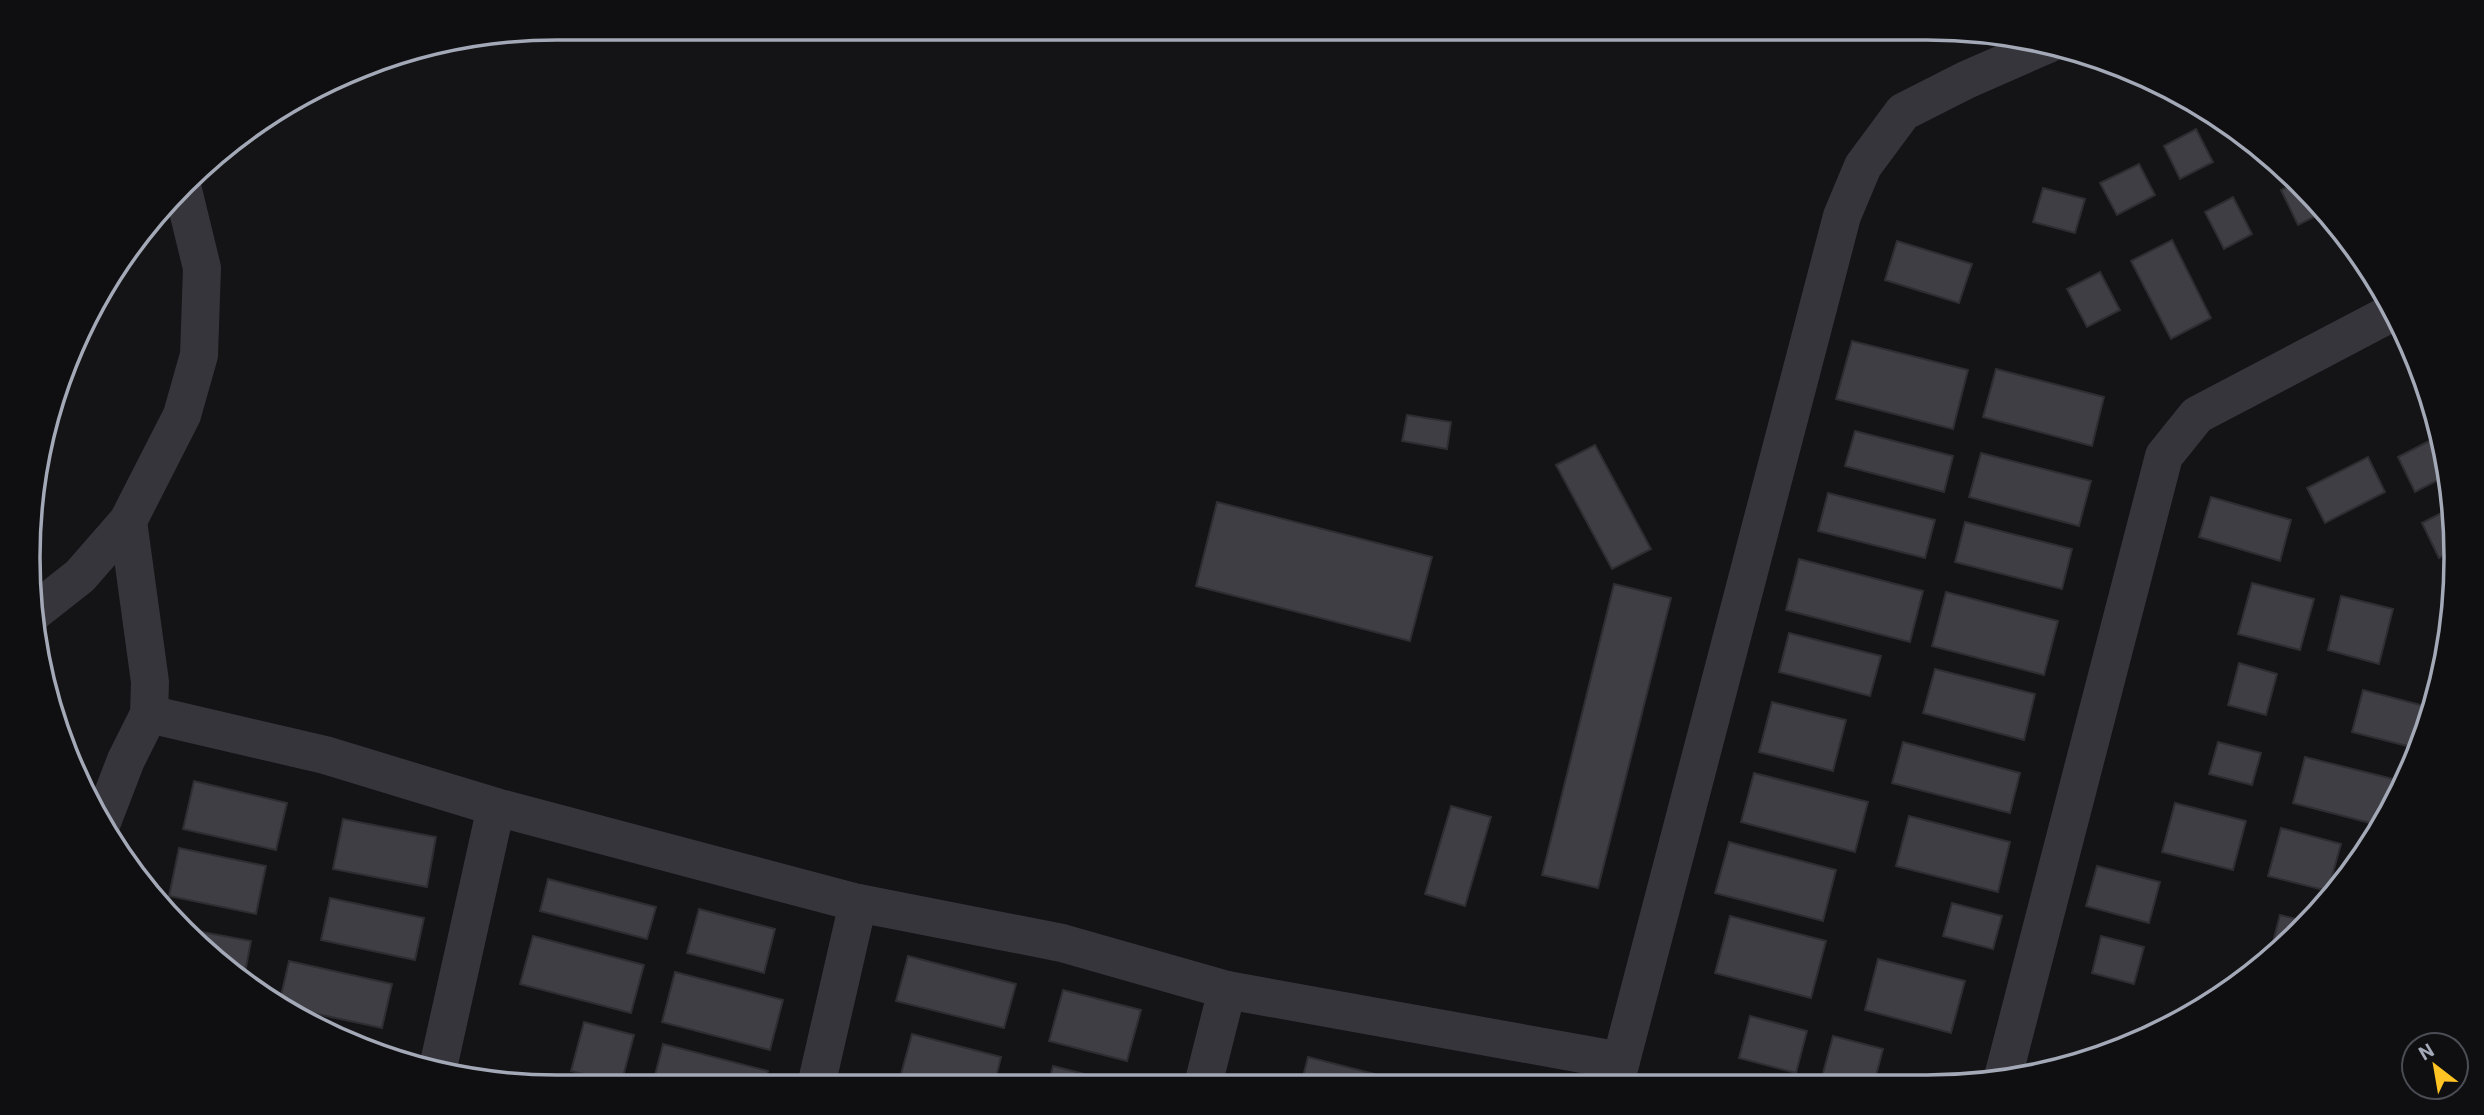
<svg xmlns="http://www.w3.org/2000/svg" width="2484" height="1115" viewBox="0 0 2484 1115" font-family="Roboto,sans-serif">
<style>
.building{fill:#3e3e44;stroke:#2e2e32;stroke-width:2}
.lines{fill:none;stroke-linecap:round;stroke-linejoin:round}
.minor{stroke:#35353b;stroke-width:38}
.rim{fill:none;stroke:#a4a9b8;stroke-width:3.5}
</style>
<rect width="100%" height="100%" fill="#141416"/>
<g class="building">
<polygon points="2196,129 2213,162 2180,179 2164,146"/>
<polygon points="2139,164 2155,195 2117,215 2100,183"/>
<polygon points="2299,181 2324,212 2298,225 2281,190"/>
<polygon points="2043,188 2085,199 2075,233 2033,222"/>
<polygon points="2233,197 2252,234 2224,249 2205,212"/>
<polygon points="2172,240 2211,318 2171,339 2131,261"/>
<polygon points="1897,241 1972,264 1959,303 1885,280"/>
<polygon points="2100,272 2120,310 2087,327 2067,289"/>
<polygon points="1852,341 1968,370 1953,429 1836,399"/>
<polygon points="1996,369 2104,397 2092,446 1983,417"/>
<polygon points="1407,415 1451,422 1447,449 1402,441"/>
<polygon points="1855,431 1953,456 1944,492 1845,466"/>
<polygon points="2439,436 2446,454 2448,475 2415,492 2398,457"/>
<polygon points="1595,445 1651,549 1612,569 1556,465"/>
<polygon points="1981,453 2091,481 2079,526 1969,497"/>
<polygon points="2368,457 2385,492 2325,523 2307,488"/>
<polygon points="1828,493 1935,520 1925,558 1818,531"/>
<polygon points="2211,497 2291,520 2280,561 2199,537"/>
<polygon points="1217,502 1432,557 1410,641 1196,586"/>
<polygon points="2451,508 2455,549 2439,558 2422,523"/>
<polygon points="1965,522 2072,549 2062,589 1955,562"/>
<polygon points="1799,559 1923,591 1910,642 1786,610"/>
<polygon points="2252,583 2314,599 2300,650 2238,634"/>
<polygon points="1614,584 1671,598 1598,888 1542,875"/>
<polygon points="1946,592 2058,621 2044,675 1932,646"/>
<polygon points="2341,596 2393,609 2379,664 2328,650"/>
<polygon points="1789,633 1881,656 1870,696 1779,672"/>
<polygon points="2239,663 2277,674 2266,715 2228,705"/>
<polygon points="1935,669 2035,694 2024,740 1923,713"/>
<polygon points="2363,690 2432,708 2419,749 2352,732"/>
<polygon points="1772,702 1846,720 1833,771 1759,752"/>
<polygon points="1903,742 2020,773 2010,813 1892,783"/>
<polygon points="2218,742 2261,753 2252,785 2209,774"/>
<polygon points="2305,757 2393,779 2383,817 2378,825 2293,803"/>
<polygon points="1754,773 1868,802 1855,852 1741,822"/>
<polygon points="194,781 287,803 276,850 183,829"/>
<polygon points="2175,803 2246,821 2233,870 2162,852"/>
<polygon points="1451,806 1491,817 1465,906 1425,894"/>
<polygon points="1909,816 2010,842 1998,892 1896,866"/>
<polygon points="343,819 436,837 427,887 333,869"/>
<polygon points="2281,828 2341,844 2328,891 2268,876"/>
<polygon points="1729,842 1836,870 1823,921 1715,893"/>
<polygon points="179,848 266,866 256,914 169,896"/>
<polygon points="2097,866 2160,882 2149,923 2086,906"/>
<polygon points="548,879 656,907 647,939 540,911"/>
<polygon points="330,898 424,918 415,960 321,940"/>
<polygon points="1952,903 2002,916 1993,949 1943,936"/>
<polygon points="699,909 775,929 764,973 687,953"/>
<polygon points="2280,915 2305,921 2269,957"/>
<polygon points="1730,916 1826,941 1811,998 1715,973"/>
<polygon points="186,929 251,941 244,978 209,956"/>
<polygon points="533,936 644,965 631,1013 520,984"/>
<polygon points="2101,936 2144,947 2134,984 2092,973"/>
<polygon points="908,956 1016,984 1004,1028 896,1001"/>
<polygon points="1878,959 1965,981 1951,1033 1865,1010"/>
<polygon points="289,961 392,984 382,1028 294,1009 280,1000"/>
<polygon points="675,972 783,1000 770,1050 662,1022"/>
<polygon points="1063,990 1141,1010 1127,1061 1049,1041"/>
<polygon points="1750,1016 1807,1031 1796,1073 1739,1058"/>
<polygon points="584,1022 634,1035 621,1084 571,1071"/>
<polygon points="912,1034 1001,1057 994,1086 930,1086 900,1078"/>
<polygon points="1833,1036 1883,1049 1874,1083 1845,1083 1822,1077"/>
<polygon points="663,1044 768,1071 764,1086 652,1087"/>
<polygon points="1308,1057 1398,1080 1397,1084 1301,1085"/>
<polygon points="1053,1066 1127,1085 1048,1085"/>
<polygon points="1703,1077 1729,1083 1702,1083"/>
</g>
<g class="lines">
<g class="minor">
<polyline points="33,613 80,576 128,521 182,415 199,355 202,268 183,190"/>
<polyline points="149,714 325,755 496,807 858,903 1062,943 1227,990 1621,1061"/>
<polyline points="101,825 126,760 149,714 150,682 128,521"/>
<polyline points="437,1072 496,807"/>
<polyline points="2002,1081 2164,456 2197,415 2393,312"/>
<polyline points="1615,1084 1842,216 1863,166 1903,112 1966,80 2048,44"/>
<polyline points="1203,1085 1227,990"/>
<polyline points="816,1086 858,903"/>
</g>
</g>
<path d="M0 0H2484V1115H0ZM557 40H1927A517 517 0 0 1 2444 557V558A517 517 0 0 1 1927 1075H557A517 517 0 0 1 40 558V557A517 517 0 0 1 557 40Z" fill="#0f0f11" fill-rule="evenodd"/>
<path class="rim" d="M557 40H1927A517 517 0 0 1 2444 557V558A517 517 0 0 1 1927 1075H557A517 517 0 0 1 40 558V557A517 517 0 0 1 557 40Z"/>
<g transform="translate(2435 1066) rotate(329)"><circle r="33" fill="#0f0f11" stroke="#4b4d54" stroke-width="2"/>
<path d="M0-5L12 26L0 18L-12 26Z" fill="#ffc423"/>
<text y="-10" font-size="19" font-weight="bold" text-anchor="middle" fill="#a4a9b8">N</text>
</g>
</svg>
